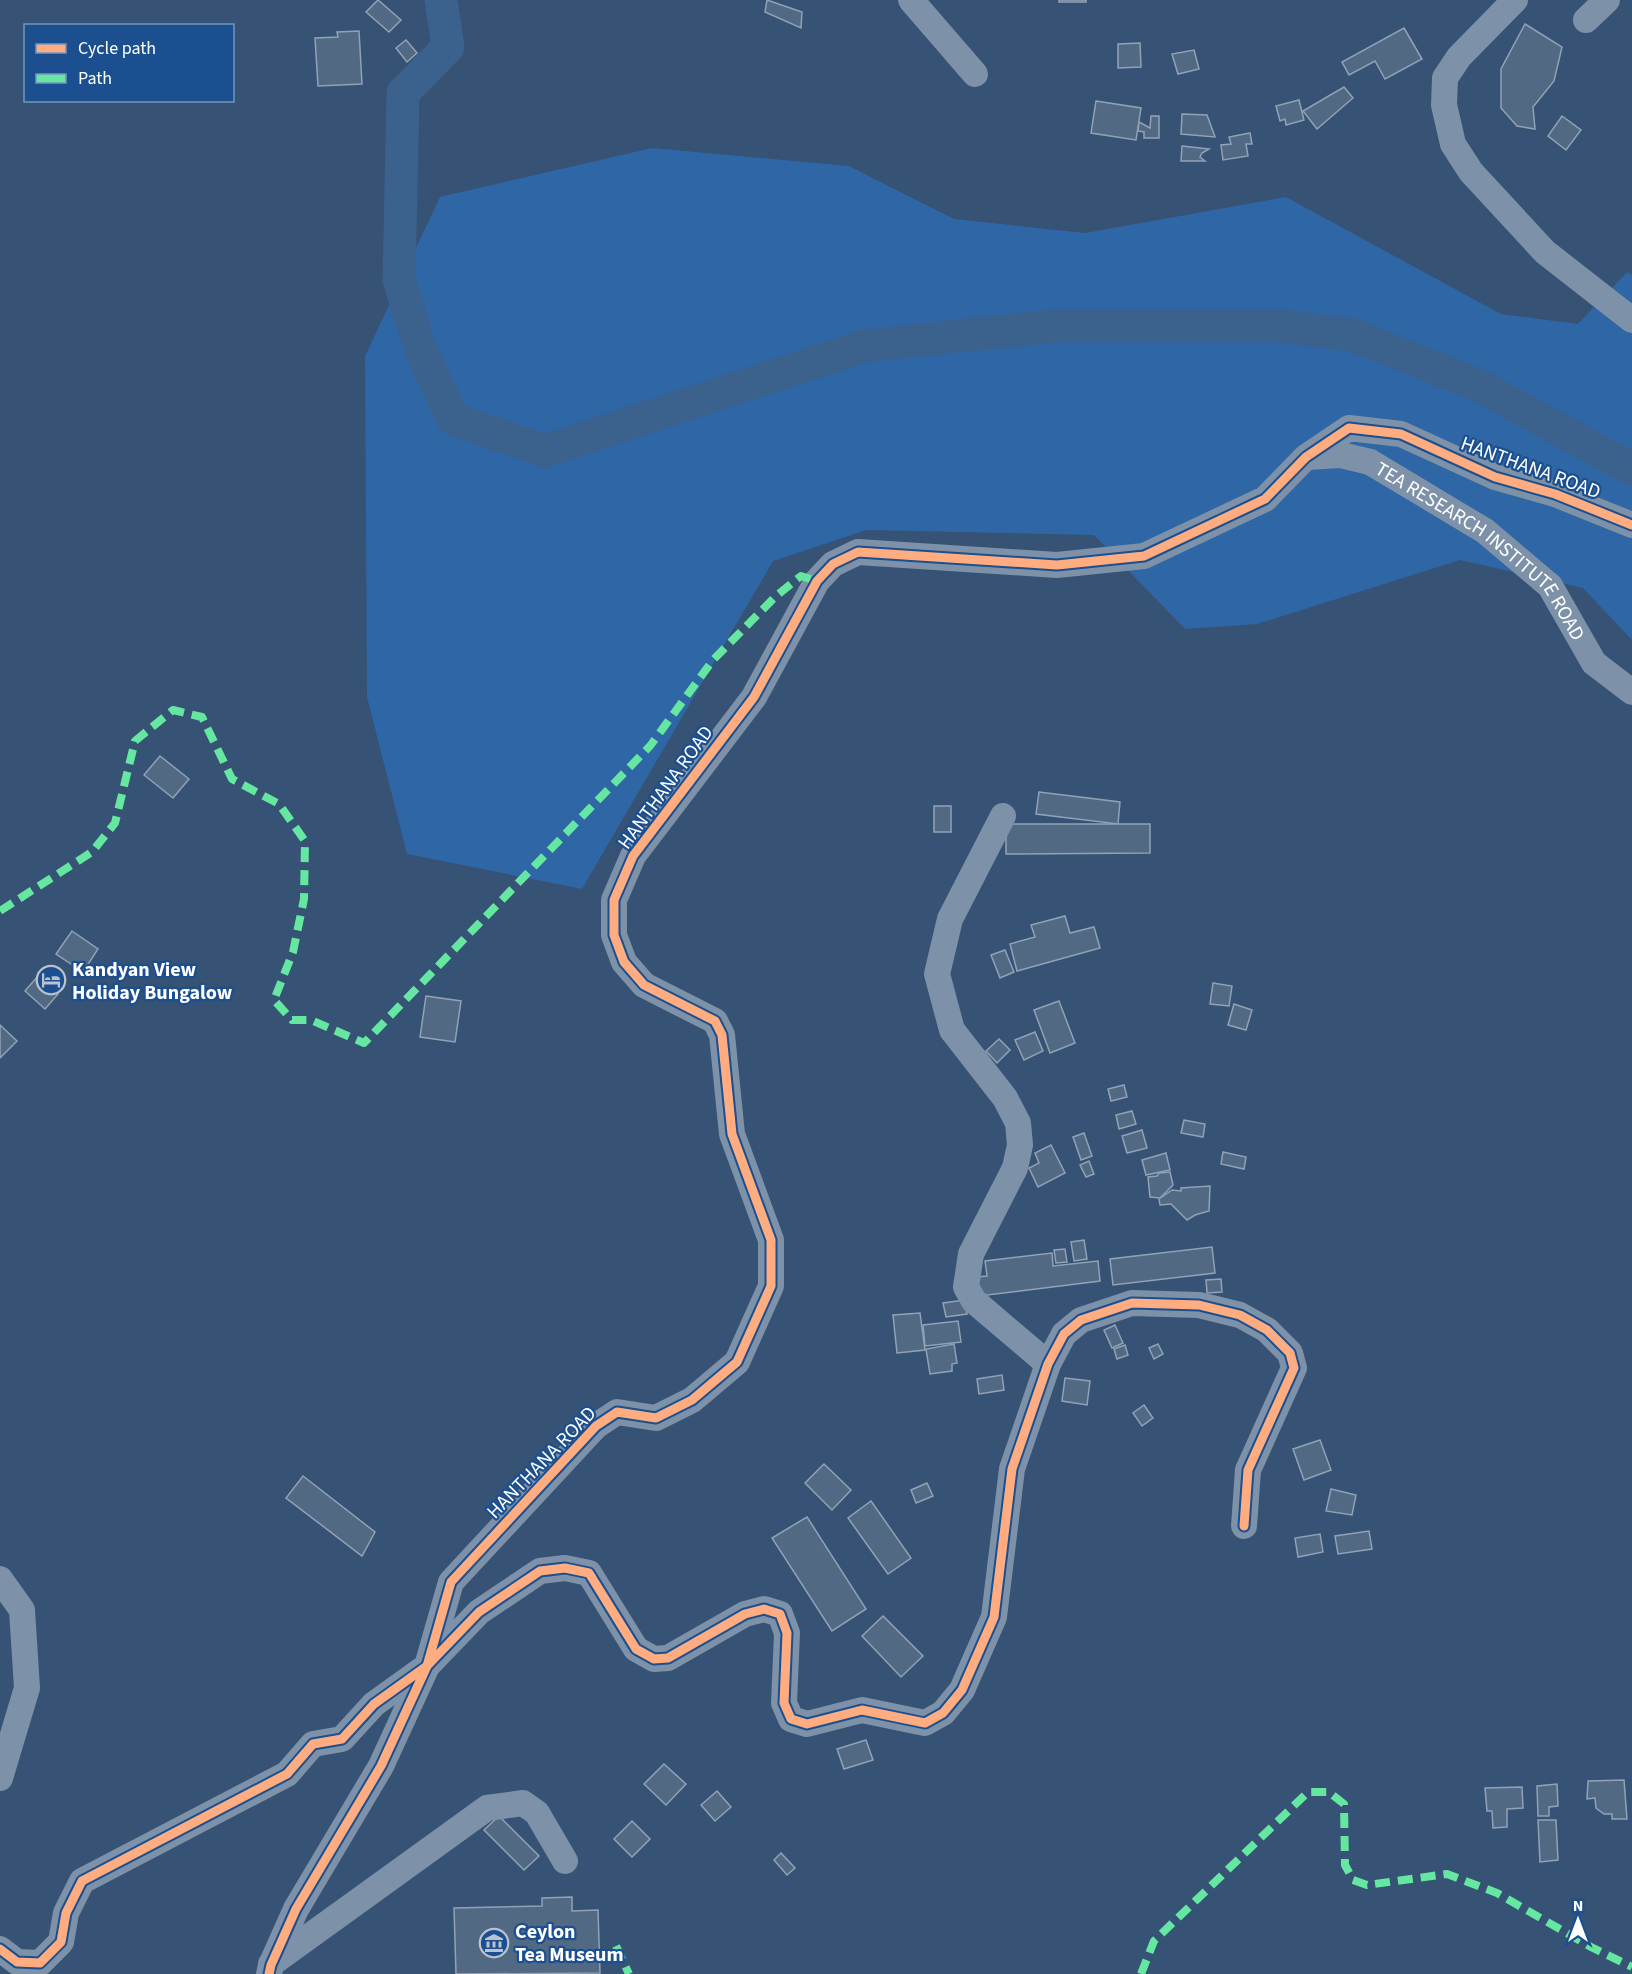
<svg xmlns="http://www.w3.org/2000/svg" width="1632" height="1974" viewBox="0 0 1632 1974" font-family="'Source Sans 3',sans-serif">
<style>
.green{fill:#2f66a5}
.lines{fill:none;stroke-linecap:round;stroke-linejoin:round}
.river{stroke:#3b618d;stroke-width:33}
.building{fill:#526984;stroke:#92a2b6;stroke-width:1.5}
.minor{stroke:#7d92a8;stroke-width:26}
.quiet{stroke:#66e7a1;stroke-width:8;stroke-dasharray:15 8;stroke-linecap:butt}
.cycleway-casing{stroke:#1b4f8f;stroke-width:13}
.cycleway{stroke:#ffac80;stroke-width:9}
.labels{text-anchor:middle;stroke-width:4.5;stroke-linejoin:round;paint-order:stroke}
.street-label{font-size:20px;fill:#fff;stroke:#1b4f8f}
.poi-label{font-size:20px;font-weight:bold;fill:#fff;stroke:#1b4f8f;text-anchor:start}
</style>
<rect width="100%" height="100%" fill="#365274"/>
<polygon class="green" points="652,148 849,166 954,219 1085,233 1286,197 1501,314 1578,324 1627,272 1632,275 1632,640 1583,588 1460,560 1257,624 1185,629 1094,535 866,530 773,561 582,889 407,854 367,697 365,356 440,197"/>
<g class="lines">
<polyline class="river" points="441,0 448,47 403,93 399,280 421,350 453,419 545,451 864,346 1053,326 1279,326 1353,335 1478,385 1632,469"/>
</g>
<g class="building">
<polygon points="378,0 401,20 389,32 366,12"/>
<polygon points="767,0 802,12 801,28 765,12"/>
<rect x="1059" y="0" width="27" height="2"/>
<polygon points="1525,24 1562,47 1554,81 1533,107 1535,129 1517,126 1501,108 1501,69"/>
<polygon points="1404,28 1422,59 1385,79 1375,61 1349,75 1342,62"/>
<polygon points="359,31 362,84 318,86 315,38 338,37 337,32"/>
<polygon points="406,40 417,53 407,62 396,48"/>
<polygon points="1140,43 1141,67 1118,68 1118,44"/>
<polygon points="1194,50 1199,69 1178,74 1172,54"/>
<polygon points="1344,87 1353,98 1317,129 1303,111"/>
<polygon points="1299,100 1304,120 1286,125 1285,119 1280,121 1276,106"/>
<polygon points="1096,101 1141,108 1136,140 1091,133"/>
<polygon points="1182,114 1207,115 1215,137 1181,134"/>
<polygon points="1151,116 1159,116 1159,138 1144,138 1144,132 1138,131 1139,122 1150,128"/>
<polygon points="1562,116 1581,130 1566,150 1548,136"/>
<polygon points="1250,133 1252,144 1246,144 1248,156 1223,160 1221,145 1231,144 1229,137"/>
<polygon points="1182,146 1209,149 1202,153 1200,157 1205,161 1181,161"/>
<polygon points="160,756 189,779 173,798 144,775"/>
<polygon points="1039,792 1120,802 1118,824 1036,814"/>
<rect x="934" y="806" width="17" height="26"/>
<polygon points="1006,824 1150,824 1150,853 1006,854"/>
<polygon points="1065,916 1070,933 1094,927 1100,948 1017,971 1010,944 1035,937 1031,925"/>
<polygon points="72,931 98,949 83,972 56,954"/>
<polygon points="1005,950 1014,972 1000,978 991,955"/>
<polygon points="38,976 58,994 45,1009 25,991"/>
<polygon points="1213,983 1232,986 1229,1006 1210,1004"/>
<polygon points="426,996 461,1001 455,1042 420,1037"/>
<polygon points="1059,1001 1075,1043 1050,1053 1034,1010"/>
<polygon points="1234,1004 1252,1010 1246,1030 1228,1025"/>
<polygon points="0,1025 17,1041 0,1058"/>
<polygon points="1035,1032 1043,1051 1024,1060 1015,1040"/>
<polygon points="999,1039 1010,1050 997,1063 986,1051"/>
<polygon points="1124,1085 1127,1097 1111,1101 1108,1089"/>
<polygon points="1132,1111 1136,1124 1119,1129 1116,1115"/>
<polygon points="1184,1120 1205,1124 1203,1137 1181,1133"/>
<polygon points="1142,1130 1147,1148 1127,1153 1122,1136"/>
<polygon points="1084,1133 1092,1156 1081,1160 1073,1137"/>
<polygon points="1051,1145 1065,1173 1038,1187 1029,1168 1039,1163 1035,1153"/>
<polygon points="1223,1152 1246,1157 1244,1169 1221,1164"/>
<polygon points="1166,1153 1170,1170 1146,1175 1142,1160"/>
<polygon points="1089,1161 1094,1174 1086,1177 1080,1165"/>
<polygon points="1170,1172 1173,1185 1160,1198 1150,1197 1148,1177 1157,1176 1159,1173"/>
<polygon points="1210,1186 1209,1211 1195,1215 1187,1220 1171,1204 1160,1205 1159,1199 1172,1190 1181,1191 1181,1188"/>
<polygon points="1084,1240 1087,1259 1074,1261 1071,1242"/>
<polygon points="1212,1247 1215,1273 1113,1285 1110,1259"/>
<polygon points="1065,1249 1067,1262 1056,1263 1054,1250"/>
<polygon points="1052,1253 1053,1266 1098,1261 1100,1281 979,1296 976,1277 987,1276 985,1261"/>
<polygon points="1221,1279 1222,1292 1207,1293 1206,1280"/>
<polygon points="965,1300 967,1314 946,1317 943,1303"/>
<polygon points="920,1313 925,1350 897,1353 893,1315"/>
<polygon points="958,1321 961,1342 925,1346 923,1325"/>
<polygon points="1115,1325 1123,1343 1112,1348 1104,1330"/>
<polygon points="954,1344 957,1363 952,1364 952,1371 930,1374 926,1349"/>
<polygon points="1158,1344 1163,1354 1154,1359 1149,1348"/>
<polygon points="1125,1345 1128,1355 1117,1359 1114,1349"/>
<polygon points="1002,1375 1004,1390 979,1394 977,1379"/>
<polygon points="1065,1378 1090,1381 1087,1405 1062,1401"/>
<polygon points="1144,1405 1153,1418 1142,1426 1133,1413"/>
<polygon points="1320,1440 1331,1470 1304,1480 1293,1449"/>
<polygon points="824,1464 851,1490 832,1510 805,1483"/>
<polygon points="303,1476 375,1532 362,1556 286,1498"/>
<polygon points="927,1483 933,1496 916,1503 911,1490"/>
<polygon points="1331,1489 1356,1495 1352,1515 1326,1511"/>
<polygon points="871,1501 911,1558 888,1574 848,1518"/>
<polygon points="807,1517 866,1609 832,1631 772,1538"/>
<polygon points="1369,1531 1372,1549 1338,1554 1335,1536"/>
<polygon points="1320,1534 1323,1552 1298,1557 1295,1538"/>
<polygon points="883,1616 923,1656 901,1677 862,1636"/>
<polygon points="866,1740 873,1760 844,1769 837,1749"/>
<polygon points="664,1764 686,1784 666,1805 644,1784"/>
<polygon points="1624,1780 1627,1819 1612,1819 1612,1814 1604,1814 1596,1808 1595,1798 1587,1799 1588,1781"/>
<polygon points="1557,1784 1558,1806 1549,1807 1549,1816 1538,1816 1537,1786"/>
<polygon points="1522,1787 1523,1808 1507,1809 1507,1827 1493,1828 1492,1811 1487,1811 1485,1788"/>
<polygon points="717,1791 731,1807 715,1821 701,1805"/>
<polygon points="499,1816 539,1856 524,1870 484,1830"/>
<polygon points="1538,1820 1556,1820 1558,1860 1540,1862"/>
<polygon points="632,1821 650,1839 632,1857 614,1839"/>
<polygon points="781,1853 795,1868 787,1875 774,1860"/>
<polygon points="572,1897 572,1911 598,1910 600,1973 456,1974 454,1908 542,1906 542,1898"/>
</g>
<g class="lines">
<g class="minor">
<polyline points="911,0 975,74"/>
<polyline points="1515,0 1459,57 1445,78 1444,105 1453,144 1471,172 1545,252 1632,320"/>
<polyline points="1586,20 1607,0"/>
<path id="s1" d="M1307,457L1341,455L1370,462L1485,531L1550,586L1594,663L1632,692"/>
<polyline points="1003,816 950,919 937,974 952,1030 1005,1098 1018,1123 1020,1145 1015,1168 971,1254 966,1287 974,1301 1048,1364"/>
<polyline points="0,1579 22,1610 27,1688 0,1778"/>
<polyline points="0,1949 17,1962 40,1963 61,1942 66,1913 82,1881 287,1774 313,1744 342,1739 374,1704 427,1666 479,1612 540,1571 565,1568 589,1573 636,1649 654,1659 668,1658 745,1614 764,1609 780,1614 787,1633 784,1703 791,1719 807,1724 862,1710 925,1723 943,1713 962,1690 994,1617 1012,1469 1048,1364 1064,1334 1081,1320 1132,1303 1199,1305 1240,1315 1267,1330 1290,1353 1294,1368 1248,1470 1244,1526"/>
<polyline points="271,1964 487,1808 523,1803 537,1813 565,1861"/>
<polyline points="269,1974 271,1965 296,1909 381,1766 427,1666 451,1582 596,1426 617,1412 656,1418 692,1400 737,1362 771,1286 771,1240 732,1134 722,1035 715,1021 644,985 624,962 614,935 614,900 633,856 754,697 817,581 833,564 858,552 1057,565 1144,556 1265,499 1306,457 1349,428 1401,434 1495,477 1555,494 1632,525"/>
</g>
<g class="quiet">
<polyline points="0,911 92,852 115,823 135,741 173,710 202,717 232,779 279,804 305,841 304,899 293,952 274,1000 292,1020 311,1020 364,1043 650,746 713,660 776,596 801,576 817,581"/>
<polyline points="616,1946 629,1974"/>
<polyline points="1141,1974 1154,1941 1308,1792 1329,1792 1344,1804 1345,1865 1353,1880 1367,1885 1447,1874 1497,1893 1591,1947 1632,1967"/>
</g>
<g class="cycleway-casing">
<g id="cycleway">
<polyline points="0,1949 17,1962 40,1963 61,1942 66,1913 82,1881 287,1774 313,1744 342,1739 374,1704 427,1666 479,1612 540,1571 565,1568 589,1573 636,1649 654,1659 668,1658 745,1614 764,1609 780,1614 787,1633 784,1703 791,1719 807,1724 862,1710 925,1723 943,1713 962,1690 994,1617 1012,1469 1048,1364 1064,1334 1081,1320 1132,1303 1199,1305 1240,1315 1267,1330 1290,1353 1294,1368 1248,1470 1244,1526"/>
<polyline points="269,1974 271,1965 296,1909 381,1766 427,1666 451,1582 596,1426 617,1412 656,1418 692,1400 737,1362 771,1286 771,1240 732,1134 722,1035 715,1021 644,985 624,962 614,935 614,900 633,856 754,697 817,581 833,564 858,552 1057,565 1144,556 1265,499 1306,457 1349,428 1401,434 1495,477 1555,494 1632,525"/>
</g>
</g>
<use href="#cycleway" class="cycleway"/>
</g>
<defs>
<g id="hotel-ring" transform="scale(1.5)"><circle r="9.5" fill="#1b4f8f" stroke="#b9c2ce" stroke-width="1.5"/><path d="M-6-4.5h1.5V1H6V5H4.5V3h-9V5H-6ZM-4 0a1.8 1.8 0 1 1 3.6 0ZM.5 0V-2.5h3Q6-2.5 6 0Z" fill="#b9c2ce"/></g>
<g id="museum-ring" transform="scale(1.5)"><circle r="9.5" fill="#1b4f8f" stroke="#b9c2ce" stroke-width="1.5"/><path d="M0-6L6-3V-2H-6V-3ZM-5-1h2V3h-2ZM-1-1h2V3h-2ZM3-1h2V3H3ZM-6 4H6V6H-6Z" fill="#b9c2ce"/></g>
</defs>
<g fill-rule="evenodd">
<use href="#hotel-ring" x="51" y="980"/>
<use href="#museum-ring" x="494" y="1943"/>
</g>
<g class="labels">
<g class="street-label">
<text transform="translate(1531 467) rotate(20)" y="7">HANTHANA ROAD</text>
<text dy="7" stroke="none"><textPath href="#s1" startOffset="208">TEA RESEARCH INSTITUTE ROAD</textPath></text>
<text transform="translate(665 787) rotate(-54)" y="7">HANTHANA ROAD</text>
<text transform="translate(541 1462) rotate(-46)" y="7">HANTHANA ROAD</text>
</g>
<g class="poi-label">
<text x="72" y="976">Kandyan View<tspan x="72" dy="23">Holiday Bungalow</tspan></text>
<text x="515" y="1938">Ceylon<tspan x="515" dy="23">Tea Museum</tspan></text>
</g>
</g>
<rect x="24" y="24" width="210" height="78" fill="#1b4f8f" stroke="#7695bc" stroke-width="1.5"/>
<rect x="36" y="44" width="30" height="9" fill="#ffac80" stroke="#7695bc" stroke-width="1.5"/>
<text x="78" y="54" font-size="18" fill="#ffffff">Cycle path</text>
<rect x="36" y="74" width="30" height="9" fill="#66e7a1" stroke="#7695bc" stroke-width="1.5"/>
<text x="78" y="84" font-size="18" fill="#ffffff">Path</text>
<g transform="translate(1578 1920)" stroke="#1b4f8f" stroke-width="4.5" paint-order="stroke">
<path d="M0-4.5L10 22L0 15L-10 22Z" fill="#ffffff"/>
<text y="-9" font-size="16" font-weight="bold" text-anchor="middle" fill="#ffffff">N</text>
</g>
</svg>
